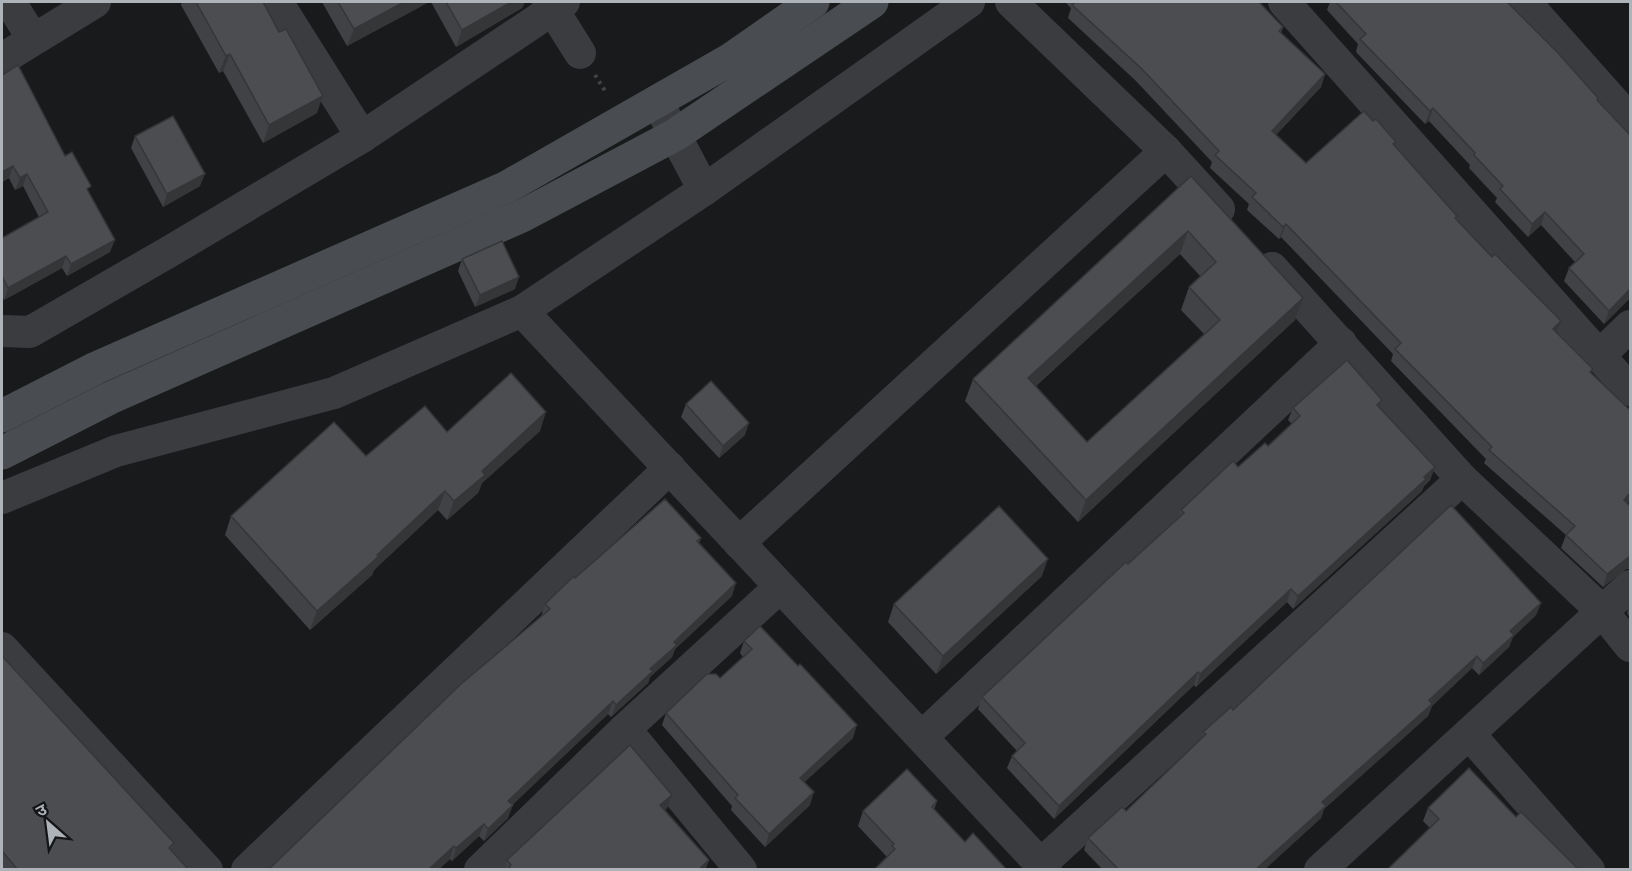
<svg xmlns="http://www.w3.org/2000/svg" width="1632" height="871" viewBox="0 0 1632 871" font-family="Inter,'Noto Sans Devanagari',sans-serif">
<style>
.lines{fill:none;stroke-linecap:round;stroke-linejoin:round}
.path{stroke:#414347;stroke-width:4;stroke-dasharray:3 4.5;stroke-linecap:butt}
.minor{stroke:#3b3c40;stroke-width:32}
.secondary{stroke:#494c50;stroke-width:33}
.wall{fill:#414245;fill-rule:evenodd}
.shaded-wall{fill:#353638}
.building{fill:#4c4d50;stroke:#353638;stroke-width:1.5;fill-rule:evenodd}
</style>
<rect width="100%" height="100%" fill="#191a1b"/>
<g class="lines">
<polyline class="path" points="595,75 607,94"/>
<g class="minor">
<polyline points="10,2 33,39"/>
<polyline points="277,2 362,137"/>
<polyline points="548,2 580,53"/>
<polyline points="1011,2 1166,151 1219,209"/>
<polyline points="1284,2 1630,390"/>
<polyline points="1525,2 1630,120"/>
<polyline points="2,59 95,2"/>
<polyline points="657,101 704,190"/>
<polyline points="1272,268 1462,479 1602,611 1630,646"/>
<polyline points="522,311 1046,870"/>
<polyline points="2,331 30,332 167,253 362,137 564,2"/>
<polyline points="1598,357 1630,326"/>
<polyline points="2,498 116,451 334,393 522,311 704,190 969,2"/>
<polyline points="739,543 1166,151"/>
<polyline points="2,648 207,870"/>
<polyline points="625,729 741,870"/>
<polyline points="1470,735 1589,870"/>
<polyline points="922,737 1341,343"/>
<polyline points="1041,864 1462,479"/>
<polyline points="247,870 670,468"/>
<polyline points="480,870 625,729 780,587"/>
<polyline points="1320,870 1630,586"/>
</g>
<g class="secondary">
<polyline points="2,416 96,368 507,187 731,59 813,2"/>
<polyline points="2,453 110,398 522,216 675,135 872,2"/>
</g>
</g>
<g class="wall">
<polygon points="182,2 263,2 317,113 263,143 223,71 219,73 181,5"/>
<polygon points="322,2 429,2 347,46"/>
<polygon points="431,2 525,2 522,8 456,47"/>
<polygon points="1065,2 1259,2 1283,27 1281,33 1325,74 1321,87 1276,135 1306,163 1394,146 1457,216 1456,220 1591,374 1628,504 1630,506 1630,569 1626,569 1603,587 1561,548 1566,535 1484,463 1486,459 1391,361 1393,354 1281,237 1279,239 1247,210 1249,204 1210,168 1212,162 1136,81 1068,18 1071,8"/>
<polygon points="1330,2 1507,2 1598,98 1597,101 1630,135 1630,298 1604,324 1564,281 1569,268 1575,262 1541,225 1528,237 1495,202 1497,198 1469,168 1470,165 1429,121 1425,124 1356,52 1358,44 1327,10"/>
<polygon points="2,75 65,156 89,193 110,252 67,276 62,268 4,300 2,296 2,238 39,217 23,186 15,190 9,178 2,182"/>
<polygon points="135,136 200,186 163,207 131,148"/>
<path d="M1191,176L1303,298L1295,320L1078,522L965,401L973,379ZM1180,254L1201,277L1189,287L1181,310L1204,334L1087,442L1036,386Z"/>
<polygon points="462,259 515,289 475,307 458,271"/>
<polygon points="686,404 745,435 719,458 681,417"/>
<polygon points="1293,408 1379,408 1435,467 1430,480 1424,486 1422,491 1293,609 1287,602 1196,687 1194,685 1054,819 1007,768 1012,756 1017,751 978,709 982,697 1178,518 1181,510 1238,467 1268,446 1292,424 1288,420"/>
<polygon points="540,431 482,483 478,493 447,520 438,510 374,570 372,575 310,630 225,535 231,516 366,456 447,432"/>
<polygon points="701,538 699,543 732,596 675,649 672,657 650,677 648,683 611,717 608,714 512,805 508,818 484,841 479,836 452,861 450,859 438,870 268,870 541,617 545,604 575,578"/>
<polygon points="1042,576 936,674 888,622 894,604"/>
<polygon points="1541,603 1536,615 1513,637 1509,647 1479,675 1472,668 1432,706 1428,716 1324,809 1321,818 1264,870 1103,870 1084,850 1088,838 1126,811 1201,740 1203,732 1233,710"/>
<polygon points="1630,604 1630,618 1627,613"/>
<polygon points="744,641 853,738 804,782 810,805 765,847 731,810 732,806 662,725 666,713 720,678 743,657 740,653"/>
<polygon points="2,656 174,843 171,850 189,870 2,870"/>
<polygon points="672,795 667,808 665,810 709,860 705,870 504,870 507,860"/>
<polygon points="937,801 934,810 965,842 1007,870 887,857 858,826 863,811"/>
<polygon points="1428,808 1516,817 1579,870 1389,870 1430,828 1423,821"/>
</g>
<g class="shaded-wall">
<polygon points="404,2 429,2 347,46 354,29"/>
<polygon points="511,2 525,2 522,8 456,47 462,30"/>
<polygon points="230,54 223,71 219,73 226,56"/>
<polygon points="1325,74 1321,87 1267,144 1272,131"/>
<polygon points="323,96 317,113 263,143 269,125"/>
<polygon points="1433,108 1429,121 1425,124 1430,111"/>
<polygon points="13,166 9,178 2,182 2,172"/>
<polygon points="27,174 23,186 15,190 20,178"/>
<polygon points="205,174 200,186 163,207 167,194"/>
<polygon points="1545,212 1541,225 1528,237 1532,224"/>
<polygon points="1286,224 1281,237 1279,239 1283,227"/>
<polygon points="1188,231 1180,254 1020,400 1028,378"/>
<polygon points="115,240 110,252 67,276 71,264"/>
<polygon points="66,256 62,268 4,300 8,288"/>
<polygon points="519,277 515,289 475,307 480,295"/>
<polygon points="1630,289 1630,298 1604,324 1609,311"/>
<polygon points="1303,298 1295,320 1078,522 1086,500"/>
<polygon points="1561,321 1556,334 1553,329"/>
<polygon points="546,412 540,431 482,483 478,493 447,520 454,501 482,471"/>
<polygon points="749,423 745,435 719,458 723,446"/>
<polygon points="1435,467 1430,480 1424,486 1422,491 1293,609 1298,596"/>
<polygon points="445,491 438,510 374,570 372,575 310,630 317,611"/>
<polygon points="1630,493 1630,501 1620,513 1624,500"/>
<polygon points="1630,556 1630,569 1626,569 1603,587 1607,574"/>
<polygon points="1048,559 1042,576 936,674 943,656"/>
<polygon points="736,583 732,596 675,649 672,657 650,677 648,683 611,717 616,705 650,669 674,642"/>
<polygon points="1291,589 1287,602 1196,687 1200,674"/>
<polygon points="1541,603 1536,615 1513,637 1509,647 1479,675 1483,663 1510,631"/>
<polygon points="1477,656 1472,668 1432,706 1428,716 1324,809 1321,818 1264,870 1255,870 1322,802"/>
<polygon points="1198,672 1194,685 1054,819 1059,806"/>
<polygon points="613,701 608,714 504,813 508,801"/>
<polygon points="857,725 853,738 796,790 800,778"/>
<polygon points="814,792 810,805 765,847 769,834"/>
<polygon points="672,795 667,808 656,818 660,805"/>
<polygon points="513,805 508,818 484,841 488,829"/>
<polygon points="484,824 479,836 452,861 456,848"/>
<polygon points="454,846 450,859 438,870 428,870"/>
<polygon points="709,860 705,870 698,870"/>
</g>
<g class="building">
<polygon points="196,2 263,2 279,32 286,29 323,96 269,125 230,54 226,56"/>
<polygon points="338,2 404,2 354,29"/>
<polygon points="446,2 511,2 462,30"/>
<polygon points="1076,2 1259,2 1283,27 1279,31 1325,74 1272,131 1306,163 1364,111 1373,121 1376,119 1396,142 1393,144 1457,216 1455,218 1492,257 1495,254 1561,321 1553,329 1593,369 1590,372 1630,410 1630,493 1624,500 1630,506 1630,556 1607,574 1566,535 1575,526 1489,450 1492,447 1395,349 1401,343 1286,224 1283,227 1252,197 1256,193 1215,155 1219,151 1141,68 1072,5"/>
<polygon points="1336,2 1507,2 1559,54 1598,98 1597,100 1630,135 1630,289 1609,311 1569,268 1584,254 1545,212 1532,224 1500,189 1503,186 1474,155 1475,153 1433,108 1430,111 1360,39 1366,34"/>
<polygon points="18,65 65,156 72,152 91,186 87,189 115,240 71,264 66,256 8,288 2,276 2,238 48,212 27,174 20,178 13,166 2,172 2,75"/>
<polygon points="173,116 205,174 167,194 135,136"/>
<path d="M1191,176L1303,298L1086,500L973,379ZM1188,231L1216,262L1189,287L1220,320L1087,442L1028,378Z"/>
<polygon points="502,241 519,277 480,295 462,259"/>
<polygon points="1347,360 1382,400 1377,405 1435,467 1424,477 1426,479 1298,596 1291,589 1200,674 1198,672 1059,806 1012,756 1025,743 982,697 1126,562 1128,564 1184,513 1181,510 1233,461 1238,467 1265,443 1268,446 1300,416 1293,408"/>
<polygon points="511,373 546,412 482,471 485,475 454,501 445,491 377,555 379,556 317,611 231,516 334,422 366,456 425,406 447,432"/>
<polygon points="711,381 749,423 723,446 686,404"/>
<polygon points="665,499 701,538 697,541 736,583 674,642 677,645 650,669 653,671 616,705 613,701 508,801 513,805 488,829 484,824 456,848 454,846 428,870 268,870 461,684 550,609 545,604 574,576 575,578"/>
<polygon points="1451,505 1541,603 1510,631 1514,635 1483,663 1477,656 1429,700 1432,704 1322,802 1326,806 1255,870 1119,870 1088,838 1122,807 1126,811 1206,734 1203,732 1231,707 1233,710"/>
<polygon points="999,506 1048,559 943,656 894,604"/>
<polygon points="760,626 798,666 800,664 857,725 800,778 814,792 769,834 735,798 738,795 666,713 707,674 716,674 720,678 752,649 744,641"/>
<polygon points="2,656 174,843 169,848 189,870 18,870 2,851"/>
<polygon points="630,745 672,795 660,805 709,860 698,870 507,870 511,865 507,860"/>
<polygon points="1469,768 1516,817 1521,812 1579,870 1391,870 1389,868 1439,819 1428,808"/>
<polygon points="907,769 937,801 932,807 965,842 973,833 1007,870 874,870 895,849 892,846 894,844 863,811"/>
</g>
<rect width="1632" height="871" fill="none" stroke="#adb3b9" stroke-width="6"/>
<g transform="translate(48 823) rotate(332)" stroke="#141516" stroke-width="4.5" paint-order="stroke">
<path d="M0-4.5L10 22L0 15L-10 22Z" fill="#adb3b9"/>
<text y="-9" font-size="16" font-weight="bold" text-anchor="middle" fill="#adb3b9">उ</text>
</g>
</svg>
